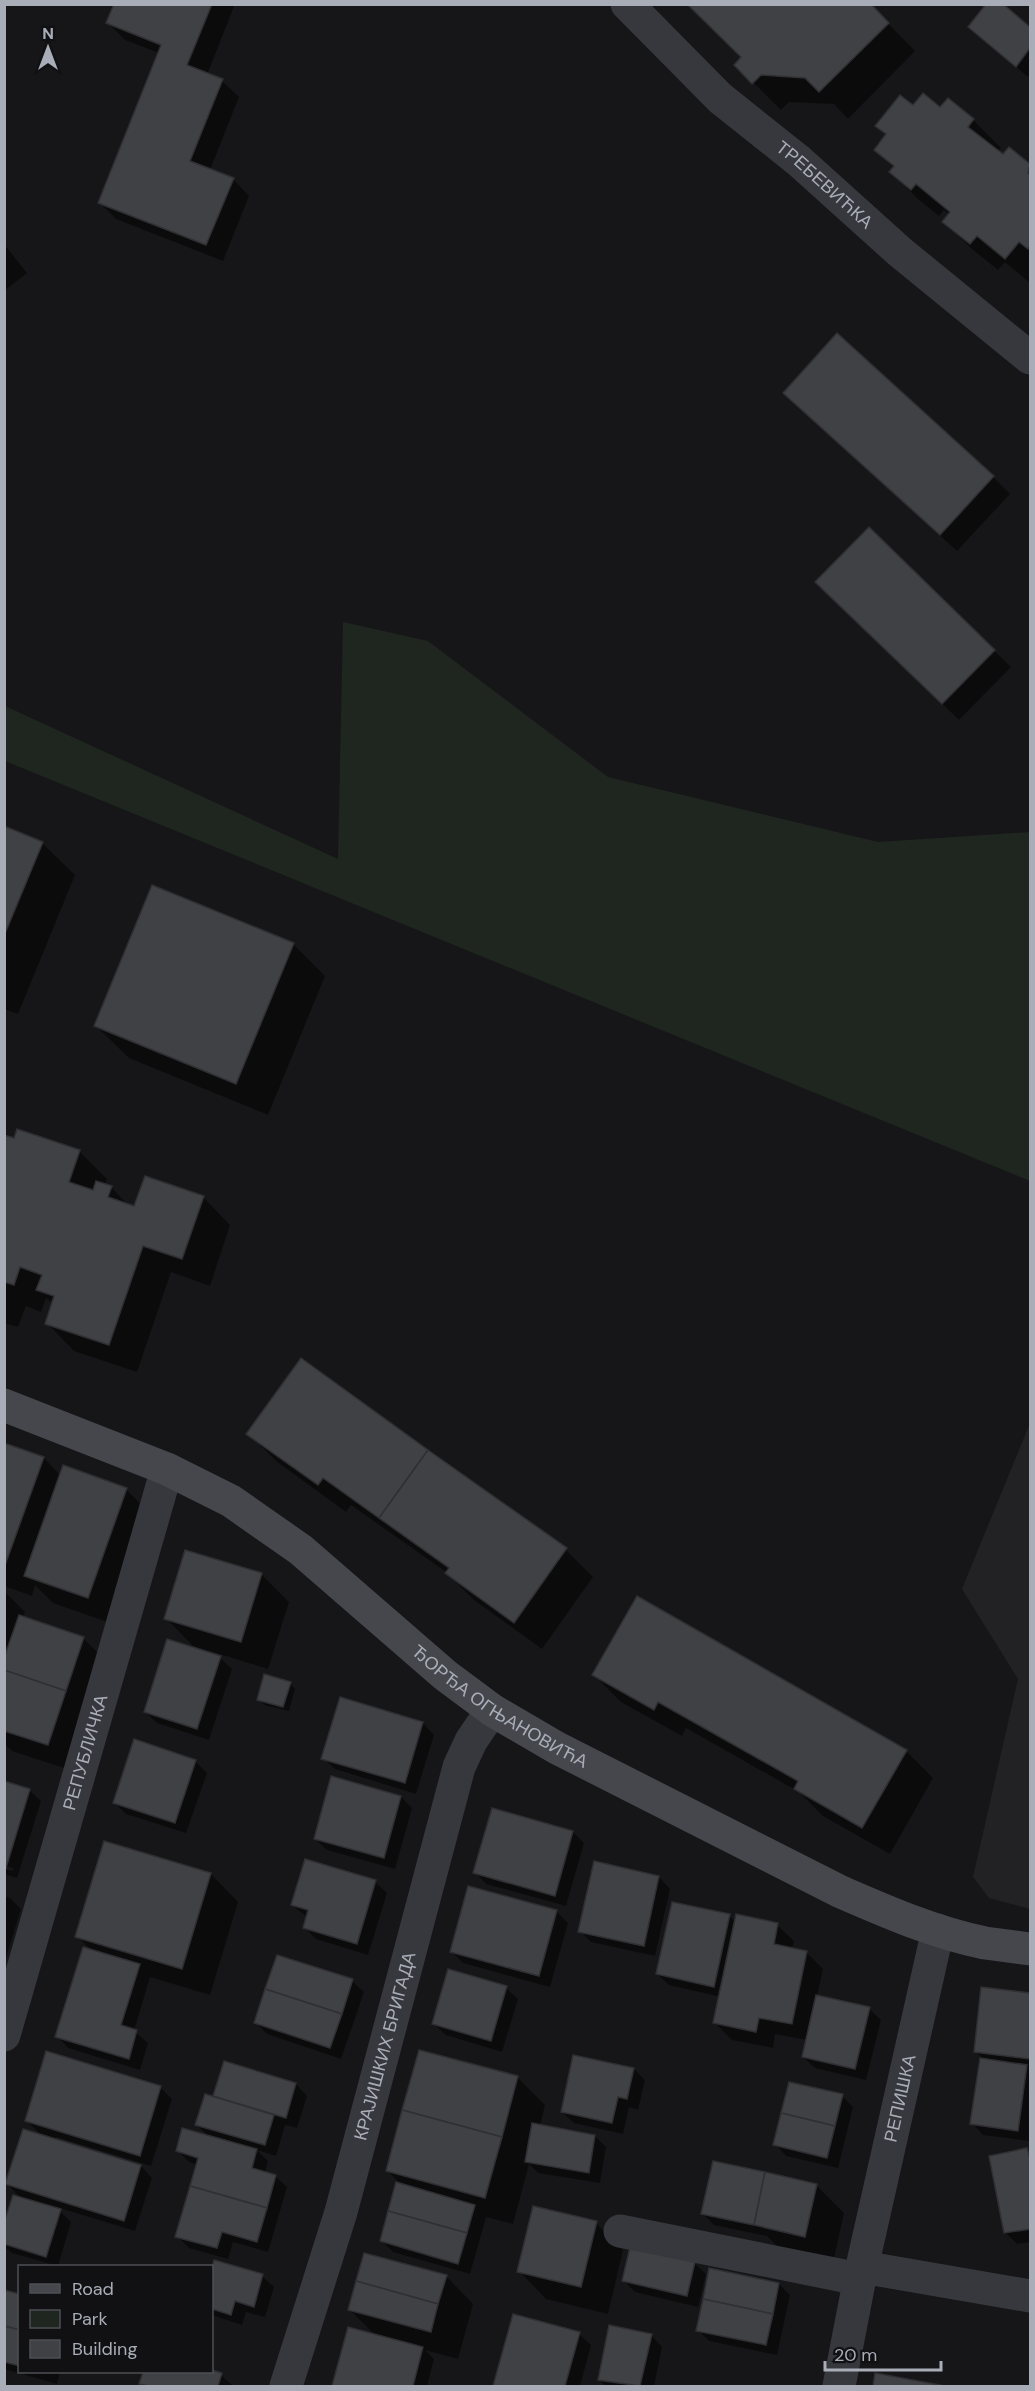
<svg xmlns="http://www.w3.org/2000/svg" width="1035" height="2391" viewBox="0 0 1035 2391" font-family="'DM Sans',sans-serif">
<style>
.built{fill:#222225}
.green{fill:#1e261f}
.shadow{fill:#0007}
.building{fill:#404145;stroke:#303034;stroke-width:1.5}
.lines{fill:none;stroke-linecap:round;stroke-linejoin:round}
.street{stroke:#37383d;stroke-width:33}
.secondary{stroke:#45474d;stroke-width:33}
.labels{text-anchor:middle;stroke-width:4.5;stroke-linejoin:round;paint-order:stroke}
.street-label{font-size:18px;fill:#a8adb8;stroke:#111113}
</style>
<rect width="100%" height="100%" fill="#161618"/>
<polygon class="built" points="1030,1423 1030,1909 989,1898 973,1877 1018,1679 962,1589"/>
<polygon class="green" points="343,622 428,641 608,777 878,842 1030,832 1030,1181 5,761 5,706 338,859"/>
<g class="shadow">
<polygon points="115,4 235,4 207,75 222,81 239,97 210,170 233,179 249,196 223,261 116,219 99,202 159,53 125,40 108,23"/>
<polygon points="869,4 915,51 848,119 834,104 789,102 781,110 736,65"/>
<polygon points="1000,4 1030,29 1030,73 1028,77 970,27"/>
<polygon points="913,107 941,109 973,120 1001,148 997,152 1003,156 1009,149 1030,166 1030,283 1005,262 998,270 972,249 944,222 950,215 944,210 939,216 918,199 891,172 894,168 876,150 887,135 877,126"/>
<polygon points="4,244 27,273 4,291"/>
<polygon points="801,409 993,477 1010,494 957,551"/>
<polygon points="869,529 1011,667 959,720 834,598"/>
<polygon points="4,827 42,843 75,875 18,1014 4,1009"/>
<polygon points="293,944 325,976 268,1115 129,1058 96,1026"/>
<polygon points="4,1137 79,1151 107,1179 105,1185 111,1187 129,1206 135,1208 203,1197 230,1225 210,1286 171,1272 137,1372 74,1351 47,1323 53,1304 46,1298 41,1312 26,1306 18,1327 4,1323"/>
<polygon points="248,1433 566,1550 593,1577 542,1649 474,1600 446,1572 351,1505 346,1512 276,1461"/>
<polygon points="4,1444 44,1458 61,1476 126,1489 153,1517 116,1625 53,1603 35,1585 32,1596 4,1586"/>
<polygon points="261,1574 289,1602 268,1669 193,1646 166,1618"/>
<polygon points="4,1591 25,1612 23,1618 83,1638 110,1665 76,1772 12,1751 4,1743"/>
<polygon points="220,1658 232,1669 209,1740 157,1723 145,1712"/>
<polygon points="594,1675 906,1751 933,1778 890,1854 823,1816 799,1792 686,1728 682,1736 621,1702"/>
<polygon points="290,1683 295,1689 289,1711 264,1705 259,1699"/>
<polygon points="423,1723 434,1735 416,1794 335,1769 323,1758"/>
<polygon points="195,1761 207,1773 186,1833 126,1814 114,1802"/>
<polygon points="29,1790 41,1801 17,1878 4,1874 4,1869 13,1871 13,1868 4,1866"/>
<polygon points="401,1797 412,1808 395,1869 327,1850 315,1839"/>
<polygon points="573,1832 584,1843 566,1906 486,1884 475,1872"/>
<polygon points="211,1874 238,1902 210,1995 150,1977 134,2031 148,2043 140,2070 68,2048 57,2036 92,1951 77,1936"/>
<polygon points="659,1877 670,1889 655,1956 591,1942 580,1931"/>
<polygon points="375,1882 387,1893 368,1955 316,1939 304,1927 307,1917 292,1905"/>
<polygon points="4,1896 10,1898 21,1909 5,1961"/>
<polygon points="556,1911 568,1923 550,1987 463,1963 452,1952"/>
<polygon points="729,1916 736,1922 777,1925 794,1941 792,1949 806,1952 823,1969 817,1996 869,2009 881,2020 866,2080 815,2068 803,2057 807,2040 775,2034 773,2048 732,2040 715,2023 721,1997 669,1985 657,1974"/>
<polygon points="278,1956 352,1981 364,1992 341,2059 267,2034 256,2023"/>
<polygon points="506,1988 518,1999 502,2052 446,2035 434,2024"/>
<polygon points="983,1989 1030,1994 1030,2068 1028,2068 1030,2070 1029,2141 983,2135 972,2123 984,2060 976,2052"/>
<polygon points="420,2051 518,2078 545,2105 540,2126 595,2136 606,2147 600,2183 538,2173 529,2164 513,2224 486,2217 470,2274 393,2252 381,2240 402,2186 387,2170"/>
<polygon points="225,2063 296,2084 307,2096 297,2128 285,2125 276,2156 257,2150 268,2161 265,2173 275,2176 287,2187 268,2252 233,2242 228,2259 189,2248 177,2236 198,2165 189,2162 178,2151 209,2137 197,2125 214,2098"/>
<polygon points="634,2069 645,2080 638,2110 629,2107 623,2134 574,2123 562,2112"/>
<polygon points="160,2087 172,2099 151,2166 56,2137 55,2140 141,2166 152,2178 135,2231 56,2207 71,2222 58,2266 12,2253 4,2246 4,2228 22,2199 7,2184 42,2136 27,2121"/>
<polygon points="842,2096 853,2107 838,2168 786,2156 775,2144"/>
<polygon points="1027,2150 1030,2153 1030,2242 1017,2244 1006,2233"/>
<polygon points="816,2185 844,2213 833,2263 783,2252 767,2236 714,2225 703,2214"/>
<polygon points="596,2223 623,2250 608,2314 546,2299 519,2271"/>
<polygon points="215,2262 262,2276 274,2287 265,2317 246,2312 242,2325 212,2315 212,2273"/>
<polygon points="694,2263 706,2274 698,2307 635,2292 623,2280"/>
<polygon points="446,2276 473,2304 458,2359 425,2350 434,2359 427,2386 334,2386 349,2329 375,2335 350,2310"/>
<polygon points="779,2284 790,2295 777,2355 709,2341 698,2330"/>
<polygon points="4,2292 20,2296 20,2372 60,2372 57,2384 4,2369"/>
<polygon points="514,2316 579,2334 591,2345 580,2386 495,2386"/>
<polygon points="651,2335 662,2347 654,2386 606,2386 599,2380"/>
<polygon points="144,2372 211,2372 221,2375 233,2386 140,2386"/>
<polygon points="876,2375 937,2386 874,2386"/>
</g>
<g class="building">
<polygon points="114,4 212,4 187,65 223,79 190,161 234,178 206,245 98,203 161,45 106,23"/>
<polygon points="687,4 871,4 889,23 819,92 805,78 761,75 752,84 734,65 741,57"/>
<polygon points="986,4 1003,4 1030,27 1030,48 1016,67 968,27"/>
<polygon points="923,93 940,107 948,98 974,119 968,127 1003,154 1009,147 1030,164 1028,173 1030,174 1030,246 1028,249 1019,242 1005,259 977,236 970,244 942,222 950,212 916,184 911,190 889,172 894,166 874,150 886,134 875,126 900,95 913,105"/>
<polygon points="837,333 994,476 940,535 783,393"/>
<polygon points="869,527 995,650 942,704 815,582"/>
<polygon points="4,826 43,842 4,936"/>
<polygon points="152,885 294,943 236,1084 94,1026"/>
<polygon points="17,1129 80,1150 69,1182 93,1190 96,1181 112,1186 108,1197 134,1206 145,1176 204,1196 182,1259 143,1246 109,1345 45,1324 54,1296 36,1290 42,1275 20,1267 14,1285 4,1282 4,1135 14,1138"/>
<polygon points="301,1358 428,1450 379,1518 323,1478 318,1485 246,1434"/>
<polygon points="4,1443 44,1457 4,1568"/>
<polygon points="428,1450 567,1548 514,1623 445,1573 449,1568 379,1518"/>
<polygon points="63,1465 127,1488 88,1598 24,1576"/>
<polygon points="185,1550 262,1573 241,1642 164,1619"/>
<polygon points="637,1596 907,1750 862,1828 794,1789 798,1781 658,1702 654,1710 592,1675"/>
<polygon points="19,1615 84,1637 66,1691 4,1670 4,1658"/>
<polygon points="167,1639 221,1656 197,1729 144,1712"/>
<polygon points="4,1670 66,1691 48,1745 4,1731"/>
<polygon points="264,1674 291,1682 283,1707 257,1700"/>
<polygon points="340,1697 423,1722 405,1783 321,1759"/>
<polygon points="134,1739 196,1760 175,1823 113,1803"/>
<polygon points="331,1776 401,1796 384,1858 314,1839"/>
<polygon points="4,1781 30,1789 6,1868 4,1867"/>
<polygon points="492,1808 573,1831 555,1896 473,1873"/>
<polygon points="104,1841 211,1873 182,1969 75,1937"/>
<polygon points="305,1859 376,1880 357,1944 303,1928 308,1910 291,1905"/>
<polygon points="594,1861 659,1876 644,1946 578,1932"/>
<polygon points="468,1886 557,1910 539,1976 450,1952"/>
<polygon points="672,1902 730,1914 714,1987 656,1974"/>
<polygon points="736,1914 778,1923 774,1944 807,1951 792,2024 759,2018 756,2032 713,2023"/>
<polygon points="83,1947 140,1964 121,2025 137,2030 129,2059 55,2037"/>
<polygon points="277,1955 353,1979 342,2014 265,1989"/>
<polygon points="448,1969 507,1986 491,2041 432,2024"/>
<polygon points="981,1987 1030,1993 1030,2059 974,2052"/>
<polygon points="265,1989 342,2014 330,2048 254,2023"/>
<polygon points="816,1995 870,2007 855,2069 802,2057"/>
<polygon points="419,2050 518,2076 502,2137 402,2110"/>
<polygon points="46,2051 161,2086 140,2156 25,2121"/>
<polygon points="573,2055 634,2068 627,2099 618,2097 612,2123 561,2112"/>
<polygon points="980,2058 1027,2065 1018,2131 970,2124"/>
<polygon points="224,2061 296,2083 286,2118 213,2096"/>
<polygon points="789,2082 843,2094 835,2126 781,2113"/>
<polygon points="205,2094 274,2115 265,2145 195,2125"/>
<polygon points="402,2110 502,2137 485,2198 386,2171"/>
<polygon points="781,2113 835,2126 827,2158 773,2145"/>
<polygon points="532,2123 595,2135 589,2173 525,2162"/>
<polygon points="182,2128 257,2149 252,2168 276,2175 267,2208 190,2186 198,2158 176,2151"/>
<polygon points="23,2129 141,2165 124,2221 5,2184"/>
<polygon points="1027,2148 1030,2158 1030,2229 1004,2233 989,2156"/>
<polygon points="713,2161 765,2172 754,2225 701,2214"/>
<polygon points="765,2172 817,2184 805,2237 754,2225"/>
<polygon points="396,2182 475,2205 467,2233 388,2211"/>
<polygon points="190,2186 267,2208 257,2242 222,2232 217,2248 175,2237"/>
<polygon points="13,2195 61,2209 46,2257 4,2244 4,2223"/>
<polygon points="533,2206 597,2221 581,2287 517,2272"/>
<polygon points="388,2211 467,2233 458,2264 380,2241"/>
<polygon points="630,2247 695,2262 687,2296 622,2281"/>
<polygon points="364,2253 447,2275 438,2304 356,2281"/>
<polygon points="214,2260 263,2274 254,2307 235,2301 231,2315 212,2309 212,2267"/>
<polygon points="709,2268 779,2283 773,2314 703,2299"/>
<polygon points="356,2281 438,2304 431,2332 348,2310"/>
<polygon points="4,2290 20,2294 20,2330 4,2326"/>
<polygon points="703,2299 773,2314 766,2345 696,2331"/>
<polygon points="513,2314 580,2332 565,2386 493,2386"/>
<polygon points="609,2325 652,2334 640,2386 598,2380"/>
<polygon points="4,2326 20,2330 20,2366 4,2362"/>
<polygon points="348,2327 423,2347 413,2386 332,2386"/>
<polygon points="212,2370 222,2373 218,2386 149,2386 139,2384 143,2372"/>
<polygon points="875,2373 945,2386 873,2386"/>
</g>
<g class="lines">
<g class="street">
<path id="s1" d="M627,4L720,98L799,161L900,252L1030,358"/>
<path id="s2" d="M4,2035L167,1469"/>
<polyline points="620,2231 859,2279"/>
<polyline points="862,2267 1030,2296"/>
<path id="s3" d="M286,2386L341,2212L459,1767L471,1741L492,1710"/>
<path id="s4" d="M839,2386L862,2267L938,1930"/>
</g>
<path class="secondary" id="s5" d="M4,1405L167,1469L231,1501L301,1550L445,1675L492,1710L557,1748L841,1892C887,1912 935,1933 985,1943C1000,1945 1015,1947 1030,1949"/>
</g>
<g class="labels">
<g class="street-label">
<text dy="6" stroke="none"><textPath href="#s1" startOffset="268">ТРЕБЕВИЋКА</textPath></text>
<text dy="6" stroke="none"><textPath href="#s5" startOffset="586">ЂОРЂА ОГЊАНОВИЋА</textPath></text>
<text dy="6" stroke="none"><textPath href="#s2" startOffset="294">РЕПУБЛИЧКА</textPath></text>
<text dy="6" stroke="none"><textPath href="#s3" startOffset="354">КРАЈИШКИХ БРИГАДА</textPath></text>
<text dy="6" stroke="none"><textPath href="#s4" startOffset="294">РЕПИШКА</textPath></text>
</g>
</g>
<rect width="1035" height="2391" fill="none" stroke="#a8adb8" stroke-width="12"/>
<rect x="18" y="2265" width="195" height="108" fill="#111113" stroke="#4d4f55" stroke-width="1.5"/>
<rect x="30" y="2284" width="30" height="9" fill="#45474d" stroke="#4d4f55" stroke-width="1.5"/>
<text x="72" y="2295" font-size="18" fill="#a8adb8">Road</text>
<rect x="30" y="2310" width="30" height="18" fill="#1e261f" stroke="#4d4f55" stroke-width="1.5"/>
<text x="72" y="2325" font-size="18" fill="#a8adb8">Park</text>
<rect x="30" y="2340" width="30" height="18" fill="#404145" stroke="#4d4f55" stroke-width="1.5"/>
<text x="72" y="2355" font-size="18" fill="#a8adb8">Building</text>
<g transform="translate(48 48)" stroke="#111113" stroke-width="4.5" paint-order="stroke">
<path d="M0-4.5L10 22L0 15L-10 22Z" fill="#a8adb8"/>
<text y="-9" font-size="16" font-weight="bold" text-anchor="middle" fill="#a8adb8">N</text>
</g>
<path d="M825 2361v9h116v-9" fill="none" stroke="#a8adb8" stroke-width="3"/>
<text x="834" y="2361" font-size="18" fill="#a8adb8" stroke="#111113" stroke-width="4.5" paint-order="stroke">20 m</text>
</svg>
